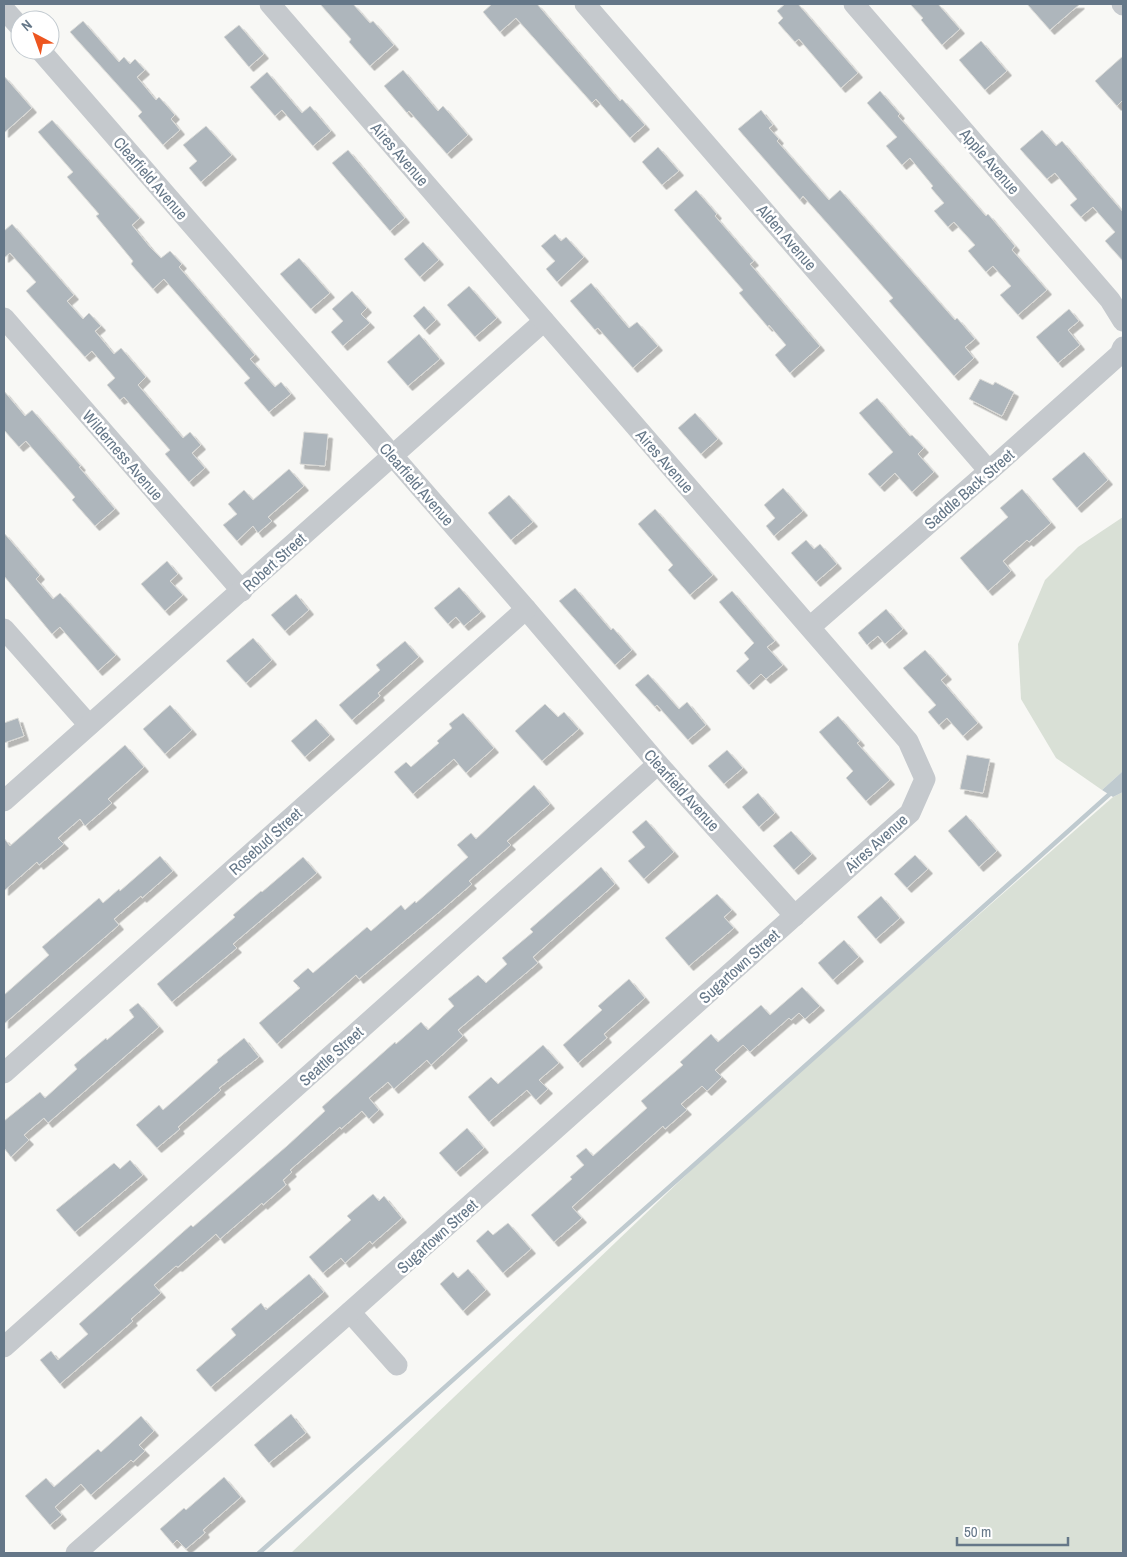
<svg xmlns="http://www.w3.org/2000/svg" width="1127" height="1557" viewBox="0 0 1127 1557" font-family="'Archivo Narrow',sans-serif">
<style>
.green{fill:#d9e0d6}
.water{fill:#bfcacf}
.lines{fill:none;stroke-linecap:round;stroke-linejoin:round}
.stream{stroke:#bfcacf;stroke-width:4.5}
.building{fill:#aeb6bc;stroke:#dadad7;filter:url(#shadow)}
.minor{stroke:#c5c9cd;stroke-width:21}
.labels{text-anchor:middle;stroke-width:5;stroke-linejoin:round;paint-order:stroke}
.street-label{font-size:16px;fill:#657788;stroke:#fff}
</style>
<defs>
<filter id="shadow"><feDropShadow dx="4.5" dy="4.5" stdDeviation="0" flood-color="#0004"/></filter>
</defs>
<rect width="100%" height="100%" fill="#f8f8f5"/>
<g class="green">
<polygon points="1123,517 1123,771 1102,790 1056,758 1021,699 1018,644 1045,580 1078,547"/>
<polygon points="1123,792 1123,1553 291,1553 733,1130 1113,797"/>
</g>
<polygon class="water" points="1123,771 1123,792 1113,797 1102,790"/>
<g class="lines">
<polyline class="stream" points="259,1553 1112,792"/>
</g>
<g class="building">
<polygon points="320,4 353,4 370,23 373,21 394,45 370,66 349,42 351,39"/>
<polygon points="492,4 537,4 620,101 622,99 645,125 630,138 596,99 592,103 516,18 500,32 483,12"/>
<polygon points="785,4 798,4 858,73 841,88 799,39 795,42 778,23 783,18 777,11"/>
<polygon points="910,4 938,4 960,29 942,45 921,20 923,18"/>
<polygon points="1027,4 1080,4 1050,30"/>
<polygon points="83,21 119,62 124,57 130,64 135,59 145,70 137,77 156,100 159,97 175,115 171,119 180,130 163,145 138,116 142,112 70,32"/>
<polygon points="239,25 264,54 249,67 224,37"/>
<polygon points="981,41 1007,71 985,90 959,60"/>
<polygon points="1123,56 1123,100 1117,106 1095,81"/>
<polygon points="403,70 438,111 443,106 468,135 447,154 409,111 407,113 384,86"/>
<polygon points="267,72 302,113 310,106 331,131 313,146 282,110 275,116 250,87"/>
<polygon points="4,76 32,108 4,133"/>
<polygon points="880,91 900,114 898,116 986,216 988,214 1015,246 1012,250 1047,290 1018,315 1000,295 1011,286 993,266 986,272 968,251 975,245 954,222 948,227 934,211 944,203 931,188 933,186 910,158 902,165 886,146 897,137 867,103"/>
<polygon points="761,110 773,125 769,128 779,139 777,141 829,200 840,190 955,320 957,318 975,339 965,347 974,358 954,376 889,301 893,298 842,240 803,196 800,200 738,129"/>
<polygon points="52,120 140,218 132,225 150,247 161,258 170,251 182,264 179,267 255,355 250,359 275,387 281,382 291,394 269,412 244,383 250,378 164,279 153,289 131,264 133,261 96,216 99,214 67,177 73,172 38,132"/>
<polygon points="206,126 232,155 201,182 189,168 197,161 183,145"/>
<polygon points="1042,130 1056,146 1062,141 1123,212 1123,261 1105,241 1115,232 1093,207 1081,217 1070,205 1077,199 1055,173 1047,179 1020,149"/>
<polygon points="658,147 679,171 662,185 642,162"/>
<polygon points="348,150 405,218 390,231 332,163"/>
<polygon points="696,190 717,214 715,216 754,261 750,264 820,346 790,373 775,355 786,345 769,325 768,327 739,293 743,290 674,210"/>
<polygon points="12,224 74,295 67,301 83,319 89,313 101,326 95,331 114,354 121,348 146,377 138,385 183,438 190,432 201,445 192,453 205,468 189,482 165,454 170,450 124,397 120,400 107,385 115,378 92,351 85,357 26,291 36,282 10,253 4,258 4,231"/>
<polygon points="555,234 561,241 566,237 584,257 557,282 546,269 555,261 541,246"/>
<polygon points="423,242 439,260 420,277 404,259"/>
<polygon points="299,258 330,293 311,309 280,274"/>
<polygon points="591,283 629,328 637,322 658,346 633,368 598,328 595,330 570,301"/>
<polygon points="469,286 497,318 475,337 447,305"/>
<polygon points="352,291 367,308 361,314 370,323 343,346 331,332 343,321 332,309"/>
<polygon points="424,306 436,320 425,330 413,316"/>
<polygon points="1069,309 1079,321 1068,330 1080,345 1058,363 1036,337"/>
<polygon points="419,334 440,359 408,386 387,362"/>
<polygon points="980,379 993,385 995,382 1014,392 1002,416 969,399"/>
<polygon points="4,391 25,416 32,410 81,466 79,467 115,509 95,526 72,500 75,497 26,441 19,447 4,430"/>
<polygon points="877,398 910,436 912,435 924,448 918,454 934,472 912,492 895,473 880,487 868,474 893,452 859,413"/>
<polygon points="695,413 718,439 701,454 678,428"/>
<polygon points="304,432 328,434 325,466 300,464"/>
<polygon points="1084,452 1108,480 1077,508 1052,479"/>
<polygon points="289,469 304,486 268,517 272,521 258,533 253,526 237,541 223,525 237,514 228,504 244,490 253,500"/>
<polygon points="783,488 803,511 774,536 766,526 775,518 764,505"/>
<polygon points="1022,489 1051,523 1029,542 1027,540 1003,561 1011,571 988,591 960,558 1008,517 1000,508"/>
<polygon points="509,495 533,522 511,540 488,513"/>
<polygon points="655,509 713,575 690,595 668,570 673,565 638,524"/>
<polygon points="4,533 40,575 36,579 53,599 60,593 116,655 98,671 60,627 52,634 4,576"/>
<polygon points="806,540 814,549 820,544 837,564 816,582 791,553"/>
<polygon points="167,561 178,574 170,581 183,595 165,611 141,584"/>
<polygon points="459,587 481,612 464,626 456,617 448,624 434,608"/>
<polygon points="575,588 611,630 613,628 632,650 615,665 559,601"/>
<polygon points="732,591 775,641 767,647 783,665 766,679 761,674 749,685 736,671 749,659 744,653 754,643 719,602"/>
<polygon points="296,594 309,610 285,631 271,615"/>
<polygon points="886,609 903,629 885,644 878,636 867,645 858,633"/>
<polygon points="253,638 272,660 246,683 226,661"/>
<polygon points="405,641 419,657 378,693 380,696 352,720 339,705 380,670 376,665"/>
<polygon points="925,650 947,675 941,680 978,723 963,736 947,718 939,725 928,712 936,705 903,668"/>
<polygon points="648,674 679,709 687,702 706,725 688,740 657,705 655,707 635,685"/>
<polygon points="545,704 558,717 564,712 579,729 542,761 515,731"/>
<polygon points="170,705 192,730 165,754 143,729"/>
<polygon points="463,713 494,748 466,773 454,759 413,794 394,772 406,762 411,767 439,743 437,741 452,728 449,724"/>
<polygon points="838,716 860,741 857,743 890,780 866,801 846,778 853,771 819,732"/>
<polygon points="18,718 24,736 4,743 4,723"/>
<polygon points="316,719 330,735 305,757 291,741"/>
<polygon points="125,745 144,767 108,799 112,803 85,826 80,819 58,838 64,844 39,865 37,862 4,891 4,838 10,846"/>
<polygon points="727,750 743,768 724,784 708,766"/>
<polygon points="967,755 990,759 983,793 960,789"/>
<polygon points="534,785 550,804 507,841 511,845 469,881 472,884 444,908 359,979 356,975 277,1044 259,1023 300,988 293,981 308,968 313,973 367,927 371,931 401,905 405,910 415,901 416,903 468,857 457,845 471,833 476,839"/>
<polygon points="758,793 775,813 759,827 742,807"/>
<polygon points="966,815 997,851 979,867 948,831"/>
<polygon points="646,820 674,852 644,879 628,861 645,847 632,832"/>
<polygon points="791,831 812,854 794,870 773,846"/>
<polygon points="915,855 928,869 907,888 894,874"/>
<polygon points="160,856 173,871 142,898 141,896 114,919 119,925 4,1024 4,995 49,955 42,947 99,898 103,903 119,889 120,891"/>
<polygon points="303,857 317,873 233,944 237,948 172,1002 157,984 235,917 233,915 261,891 262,892"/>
<polygon points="601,867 615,884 533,957 538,963 458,1030 463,1036 431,1065 427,1060 394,1089 388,1082 369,1098 379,1110 369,1119 362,1111 341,1129 340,1127 290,1170 292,1172 283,1180 286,1185 263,1205 262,1203 220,1239 216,1234 178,1267 176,1266 154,1285 161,1293 131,1319 133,1321 60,1384 40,1360 51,1351 58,1360 88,1334 79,1324 191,1225 193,1227 287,1146 325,1111 322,1107 395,1042 396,1044 421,1022 428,1030 454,1006 448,999 478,975 486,983 507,964 502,958 533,932 530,929"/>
<polygon points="717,894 732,910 724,917 734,928 689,966 665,938"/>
<polygon points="881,896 900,918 876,939 857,917"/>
<polygon points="844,940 859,957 833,980 818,963"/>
<polygon points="629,979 645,998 604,1034 607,1038 578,1063 563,1045 602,1010 598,1006"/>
<polygon points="802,987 820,1006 805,1019 799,1013 791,1020 789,1018 750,1052 743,1045 715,1070 722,1077 707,1091 702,1086 681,1104 687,1110 665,1129 663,1126 572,1207 582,1218 554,1242 531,1215 572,1179 570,1177 584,1165 576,1156 586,1148 593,1156 647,1108 641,1101 683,1065 680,1062 711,1034 718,1042 761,1005 770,1015"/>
<polygon points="138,1003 159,1027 48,1123 44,1118 24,1135 29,1140 11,1157 4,1148 4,1121 40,1092 45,1098 77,1069 74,1065 106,1038 107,1040 134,1017 129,1010"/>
<polygon points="244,1038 259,1057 219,1088 221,1090 178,1127 180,1129 157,1148 136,1125 159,1105 163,1110 218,1062 217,1060"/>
<polygon points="543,1045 559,1063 539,1080 548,1089 536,1100 527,1090 489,1122 468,1097 491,1077 498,1084"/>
<polygon points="467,1128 484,1148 456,1172 439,1153"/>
<polygon points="130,1160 143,1175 75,1232 56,1210 114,1163 120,1169"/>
<polygon points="373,1194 379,1201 384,1196 402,1218 372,1244 370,1241 345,1263 341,1258 323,1273 309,1257 351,1220 347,1216"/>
<polygon points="508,1223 531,1249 503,1273 476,1241 488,1230 493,1235"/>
<polygon points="468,1269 486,1290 463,1311 440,1284 453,1272 458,1278"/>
<polygon points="309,1274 324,1292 211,1387 196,1370 236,1335 231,1329 261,1303 266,1310"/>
<polygon points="291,1414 306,1433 269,1463 254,1445"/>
<polygon points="141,1416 154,1431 139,1445 145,1451 133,1462 131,1460 91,1495 81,1484 55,1507 62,1515 50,1525 25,1496 46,1478 54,1487 98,1449 101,1452"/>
<polygon points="224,1477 241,1497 203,1530 205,1533 186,1549 177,1540 173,1544 160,1529 184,1508 186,1510"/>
</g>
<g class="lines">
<g class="minor">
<polyline points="585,4 989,471"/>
<polyline points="854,4 1110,300 1123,321"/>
<polyline points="1122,4 1123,5"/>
<polyline points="4,9 20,27"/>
<polyline points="40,50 526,609 658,764 795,916"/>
<polyline points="4,318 242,591"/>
<polyline points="810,627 989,471 1120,354 1123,347"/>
<polyline points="4,629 89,725"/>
<polyline points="4,801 544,321"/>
<polyline points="4,1073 526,609"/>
<polyline points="350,1312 397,1365"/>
<polyline points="4,1347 658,764"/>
<polyline points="76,1553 350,1312 910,813 925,779 908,741 270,4"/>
</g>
</g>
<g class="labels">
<g class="street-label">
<text transform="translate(400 154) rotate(49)" y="6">Aires Avenue</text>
<text transform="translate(990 161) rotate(49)" y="6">Apple Avenue</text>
<text transform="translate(151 178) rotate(49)" y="6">Clearfield Avenue</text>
<text transform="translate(787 237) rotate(49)" y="6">Alden Avenue</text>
<text transform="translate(123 455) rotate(49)" y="6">Wilderness Avenue</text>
<text transform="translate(665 461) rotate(49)" y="6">Aires Avenue</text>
<text transform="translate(417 484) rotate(49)" y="6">Clearfield Avenue</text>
<text transform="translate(969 489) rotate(-41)" y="6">Saddle Back Street</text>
<text transform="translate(274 562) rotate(-42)" y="6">Robert Street</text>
<text transform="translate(682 790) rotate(48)" y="6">Clearfield Avenue</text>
<text transform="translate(265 841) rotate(-42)" y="6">Rosebud Street</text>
<text transform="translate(876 843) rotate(-42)" y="6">Aires Avenue</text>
<text transform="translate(739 966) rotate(-42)" y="6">Sugartown Street</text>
<text transform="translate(331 1056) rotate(-42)" y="6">Seattle Street</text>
<text transform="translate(437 1236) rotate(-42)" y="6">Sugartown Street</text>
</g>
</g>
<rect width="1127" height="1557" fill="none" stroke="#657788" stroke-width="10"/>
<g transform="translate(35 35) rotate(319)"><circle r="24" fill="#ffffff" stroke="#c1c9cf"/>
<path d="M0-4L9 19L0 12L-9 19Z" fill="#ed5620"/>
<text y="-8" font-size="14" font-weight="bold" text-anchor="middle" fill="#657788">N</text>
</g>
<path d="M957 1537v8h111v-8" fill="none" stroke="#657788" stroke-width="2.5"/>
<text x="964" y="1537" font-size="15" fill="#657788" stroke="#ffffff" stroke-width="4" paint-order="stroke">50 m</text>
</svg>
